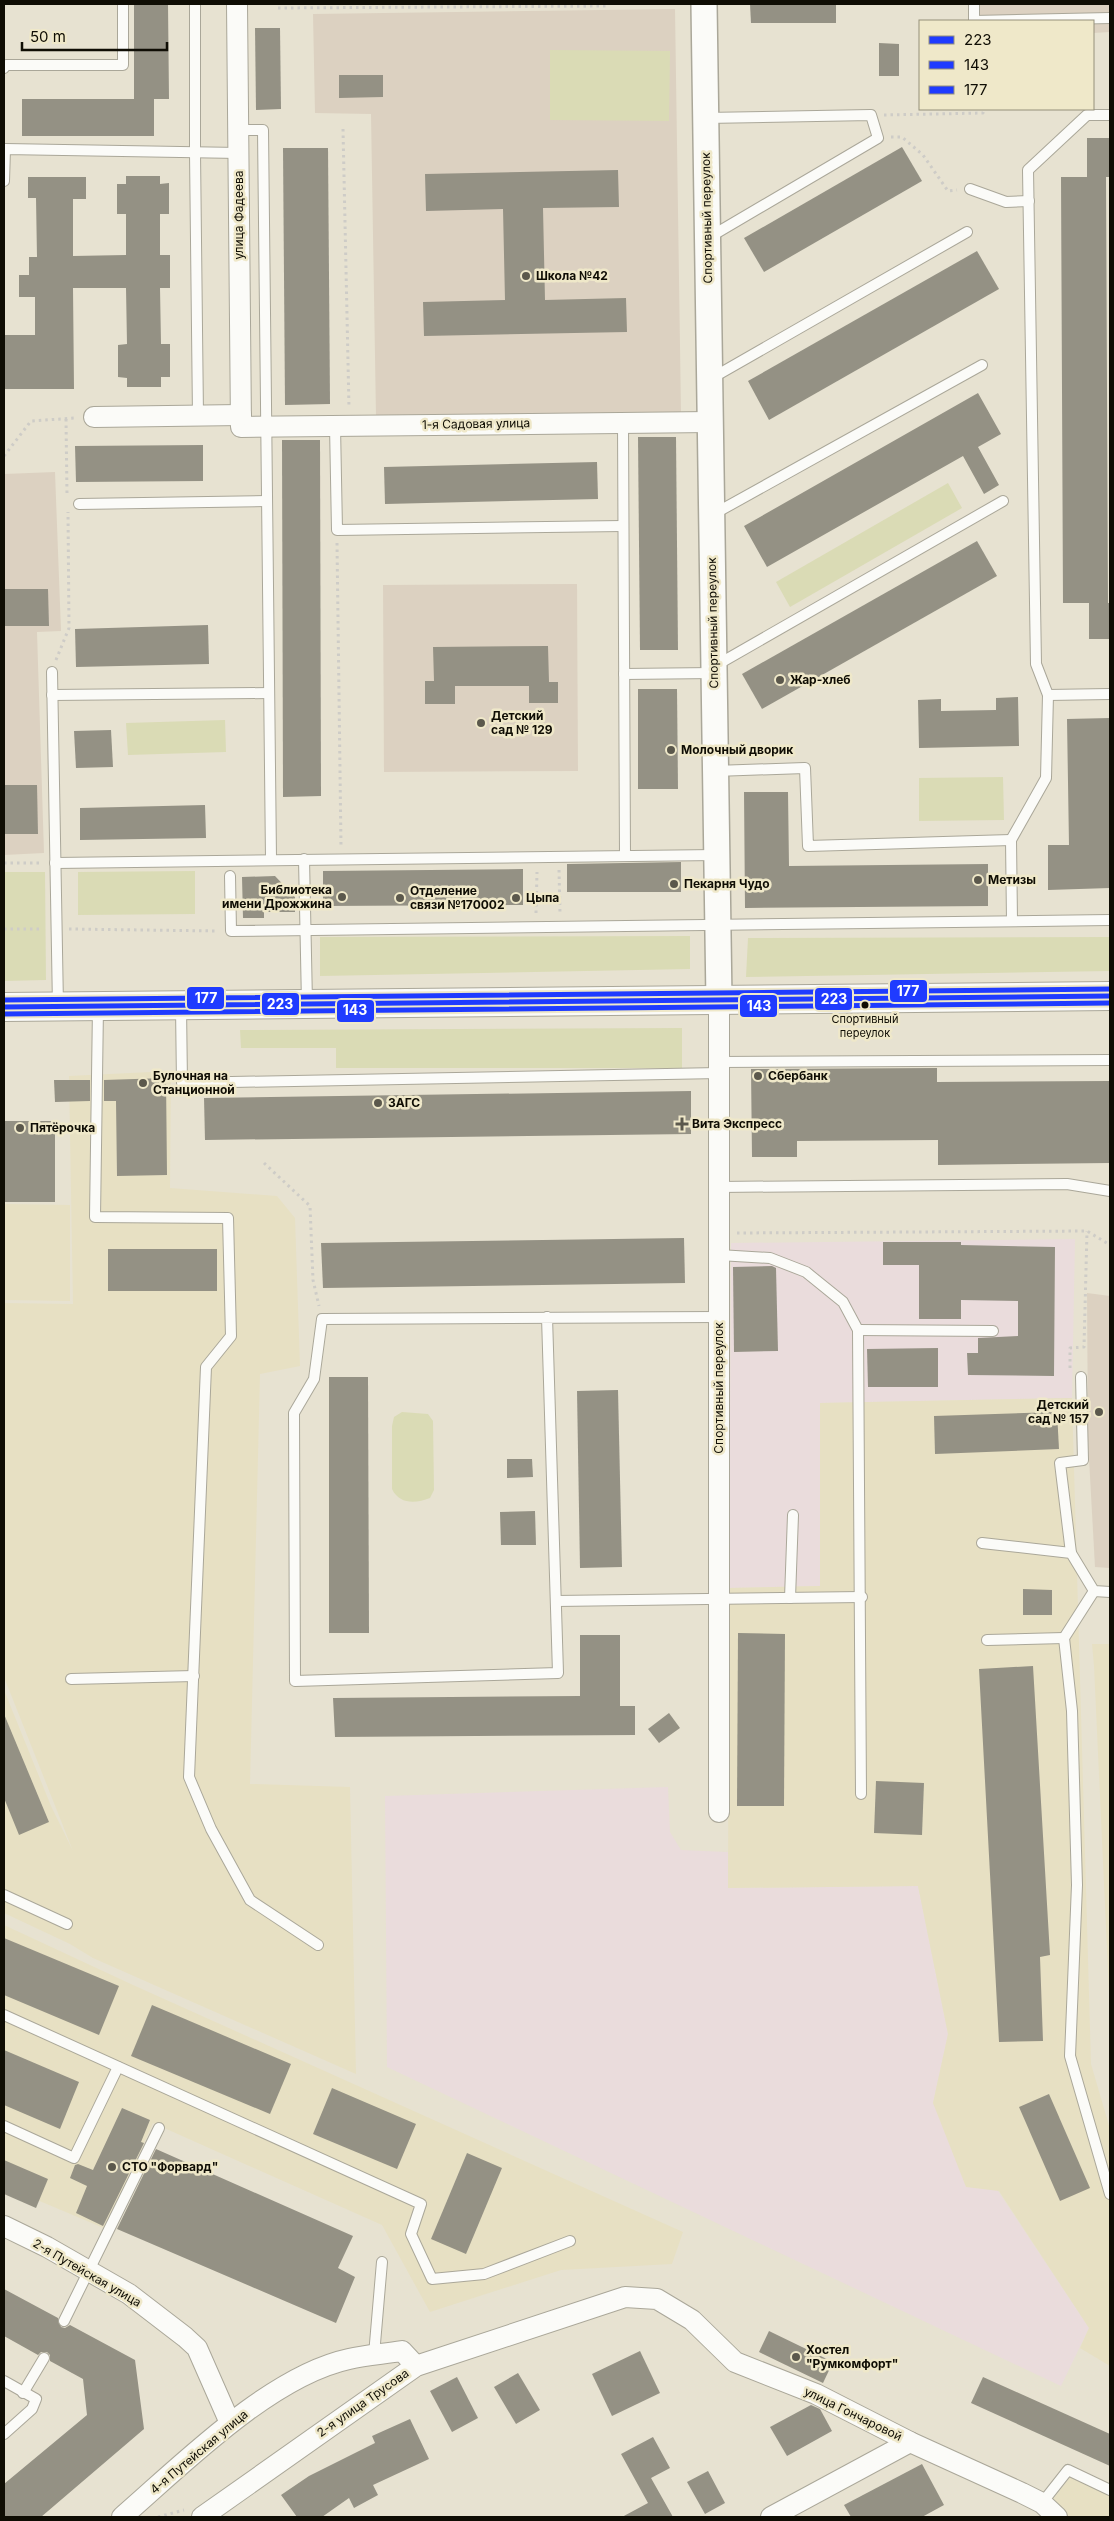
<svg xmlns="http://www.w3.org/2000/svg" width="1114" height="2521" viewBox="0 0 1114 2521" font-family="Inter,sans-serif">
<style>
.commercial{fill:#eadcdc}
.built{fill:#e7e0c3}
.education{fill:#dcd1c1}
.green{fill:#dadbb5}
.building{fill:#949184}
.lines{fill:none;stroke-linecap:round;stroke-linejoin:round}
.service-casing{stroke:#aaa799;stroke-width:12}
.minor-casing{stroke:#aaa799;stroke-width:22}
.tertiary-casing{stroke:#aaa799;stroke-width:28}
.primary-casing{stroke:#aaa799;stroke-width:30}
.path{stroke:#ceccc7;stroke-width:3;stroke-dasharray:2.5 4;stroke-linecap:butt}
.service{stroke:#fbfbf8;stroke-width:10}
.minor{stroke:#fbfbf8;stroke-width:20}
.tertiary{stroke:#fbfbf8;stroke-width:25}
.primary{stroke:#fbfbf8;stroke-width:28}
.bus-1-casing{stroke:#efe8c9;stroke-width:9}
.bus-2-casing{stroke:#efe8c9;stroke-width:9}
.bus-3-casing{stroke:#efe8c9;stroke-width:9}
.bus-1{stroke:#1f3bff;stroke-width:5}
.bus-2{stroke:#1f3bff;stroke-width:5}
.bus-3{stroke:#1f3bff;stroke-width:5}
.poi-dot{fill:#5b584c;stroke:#efe8c9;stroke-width:2}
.bus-dot{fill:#0f0d04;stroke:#efe8c9;stroke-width:2}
.labels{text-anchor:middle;stroke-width:5;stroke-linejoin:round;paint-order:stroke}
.bus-label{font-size:11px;fill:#0f0d04;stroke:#efe8c9}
.street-label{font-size:12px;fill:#0f0d04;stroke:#efe8c9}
.poi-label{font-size:12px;font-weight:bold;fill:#0f0d04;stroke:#efe8c9;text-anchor:start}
.line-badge{stroke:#efe8c9;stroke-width:2}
.badge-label{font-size:14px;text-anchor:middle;font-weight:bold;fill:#fff}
</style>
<rect width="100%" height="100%" fill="#e7e2d1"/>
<g class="commercial">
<polygon points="1075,1239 1072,1398 820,1403 820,1586 729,1588 731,1243"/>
<polygon points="668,1787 670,1832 681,1850 728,1852 728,1888 918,1886 948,2034 933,2103 998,2191 1089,2328 1061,2386 387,2067 385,1796"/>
</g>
<g class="built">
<polygon points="171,1071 170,1188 277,1196 295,1218 300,1366 260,1374 250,1784 350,1787 356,2074 93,1958 70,1944 4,1913 4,1690 51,1806 73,1851 4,1677 4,1303 73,1304 69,1076"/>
<polygon points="4,1204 70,1205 70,1301 4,1300"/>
<polygon points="1072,1398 1091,2064 1110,2129 1110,2366 1080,2348 1089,2328 999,2191 966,2187 933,2103 948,2034 918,1886 728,1888 729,1588 820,1586 820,1403"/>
<polygon points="1092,1644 1110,1644 1110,2014 1094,1666"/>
<polygon points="4,1925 133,1985 683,2232 672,2264 561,2270 430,2312 382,2225 153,2123 106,2229 4,2186"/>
<polygon points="1071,2476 1110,2495 1110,2517 1066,2517 1051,2502"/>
</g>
<g class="education">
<polygon points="968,4 1110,4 1110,32 1093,33 1093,21 969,21"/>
<polygon points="675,9 681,413 376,416 371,114 315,113 313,14"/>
<polygon points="55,472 61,631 37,632 44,853 4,855 4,474"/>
<polygon points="577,584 578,771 384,772 383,585"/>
<polygon points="1087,1293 1110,1296 1110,1568 1095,1567 1088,1440"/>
</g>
<g class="green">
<polygon points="550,50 670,51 669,121 550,120"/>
<polygon points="948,483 962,508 790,607 776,582"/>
<polygon points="225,720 226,752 128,755 126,723"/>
<polygon points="1003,777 1004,820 919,821 919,778"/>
<polygon points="195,871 195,914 78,915 78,872"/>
<polygon points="4,872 45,872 46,980 4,981"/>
<polygon points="690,936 690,969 320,976 320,937"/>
<polygon points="1110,937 1110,971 746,977 748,938"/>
<polygon points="682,1028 682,1068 336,1068 336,1048 241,1048 240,1030"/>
<path d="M402,1412L428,1414L433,1421L434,1490L430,1498C415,1504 399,1504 392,1489V1426L394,1417Z"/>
</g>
<g class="building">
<polygon points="134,4 168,4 169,99 154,99 154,136 22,136 22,99 134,99"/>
<polygon points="750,4 836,4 836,23 751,23"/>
<polygon points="255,28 280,28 281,109 256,110"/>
<polygon points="879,43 899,44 899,76 879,76"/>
<polygon points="339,75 383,75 383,97 339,98"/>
<polygon points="1087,138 1110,138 1110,177 1106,177 1108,603 1110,603 1110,639 1089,639 1089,603 1063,603 1061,177 1087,177"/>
<polygon points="902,147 922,181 764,272 744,238"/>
<polygon points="283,148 328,148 330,404 285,405"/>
<polygon points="618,170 619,207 543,208 545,300 626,298 627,332 424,336 423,302 505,300 503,209 426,211 425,174"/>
<polygon points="126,176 160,176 160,184 169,183 169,214 160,214 160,255 170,255 170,288 160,288 161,344 170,344 170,377 161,377 161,387 127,387 127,378 118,377 118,345 127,344 126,288 73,288 74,389 4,389 4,335 35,335 35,297 19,297 19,275 29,275 29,257 37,257 36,198 28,198 28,177 86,177 86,199 73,199 73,256 126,255 126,214 117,214 117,184 126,184"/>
<polygon points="977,251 999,289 769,420 748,381"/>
<polygon points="978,393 1001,434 978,447 999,485 984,494 963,456 767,567 744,526"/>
<polygon points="638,437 676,437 678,650 640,650"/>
<polygon points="282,440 320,440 321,796 283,797"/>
<polygon points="203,445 203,481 76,482 75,446"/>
<polygon points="597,462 598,499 385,504 384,467"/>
<polygon points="977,541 997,576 762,709 742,674"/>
<polygon points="4,589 48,589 49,626 4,626"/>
<polygon points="208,625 209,664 76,667 75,629"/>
<polygon points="548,646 549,682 558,682 558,703 529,703 529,686 455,686 455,704 425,704 425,681 434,681 433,647"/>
<polygon points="638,689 677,689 678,789 638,789"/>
<polygon points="1018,697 1019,746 919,748 918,700 941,699 941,711 996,710 996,698"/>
<polygon points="1110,718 1110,888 1048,890 1048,845 1069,845 1067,719"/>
<polygon points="111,730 113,767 76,768 74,731"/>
<polygon points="4,785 37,785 38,834 4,834"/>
<polygon points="744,792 788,792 789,866 988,864 988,906 745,908"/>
<polygon points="205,805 206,838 80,840 80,808"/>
<polygon points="681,862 681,892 567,892 567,864"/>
<polygon points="523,869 523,905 323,906 323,871"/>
<polygon points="275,876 295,897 295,912 264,912 264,918 243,918 242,877"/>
<polygon points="937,1068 937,1082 1110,1081 1110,1163 938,1165 938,1140 797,1141 797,1157 752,1157 751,1069"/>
<polygon points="166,1078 167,1175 117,1176 116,1101 104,1101 104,1080"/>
<polygon points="54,1080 90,1080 90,1101 55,1102"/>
<polygon points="691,1091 691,1134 205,1140 204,1098"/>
<rect x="4" y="1121" width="51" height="81"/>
<polygon points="684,1238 685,1283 323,1288 321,1243"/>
<polygon points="883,1242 961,1242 961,1245 1055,1247 1054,1376 968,1375 967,1353 978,1353 978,1338 1018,1336 1018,1301 961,1300 961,1319 919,1319 919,1265 883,1265"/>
<rect x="108" y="1249" width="109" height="42"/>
<polygon points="772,1266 776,1268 778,1351 734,1352 733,1267"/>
<polygon points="938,1348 938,1387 868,1387 867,1349"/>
<polygon points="329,1377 368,1377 369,1633 329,1633"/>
<polygon points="618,1390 622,1567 580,1568 577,1391"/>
<polygon points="1057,1412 1059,1449 935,1454 934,1416"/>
<polygon points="507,1459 532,1459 533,1477 507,1478"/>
<polygon points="535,1511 536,1545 501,1545 500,1512"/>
<polygon points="1023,1589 1052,1590 1052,1615 1023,1615"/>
<polygon points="738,1633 785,1634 784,1806 737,1806"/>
<polygon points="580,1635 620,1635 620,1706 635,1706 635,1735 335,1737 333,1698 580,1696"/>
<polygon points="1033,1666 1050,1955 1040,1957 1043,2041 999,2042 979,1669"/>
<polygon points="669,1713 680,1728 659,1743 648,1729"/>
<polygon points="4,1714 49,1822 19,1835 4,1798"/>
<polygon points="876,1781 924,1783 922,1835 874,1833"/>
<polygon points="4,1938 119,1986 99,2035 4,1995"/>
<polygon points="152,2005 291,2064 270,2114 131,2056"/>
<polygon points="4,2050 79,2082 60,2129 4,2105"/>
<polygon points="332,2088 416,2124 397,2169 313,2134"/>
<polygon points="1049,2094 1090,2188 1060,2201 1019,2107"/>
<polygon points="122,2108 150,2120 141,2142 144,2143 103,2226 76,2213 87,2186 70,2178 75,2165 78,2164 93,2170"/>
<polygon points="156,2149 353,2236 338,2268 355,2277 336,2323 117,2229"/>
<polygon points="467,2153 502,2168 466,2254 431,2239"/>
<polygon points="4,2160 48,2179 36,2208 4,2194"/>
<polygon points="4,2289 58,2318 61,2327 65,2328 70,2325 135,2360 144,2429 41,2517 4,2517 4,2484 87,2415 83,2379 50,2361 50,2355 47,2352 41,2352 38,2355 4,2336"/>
<polygon points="769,2331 833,2362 823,2383 759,2352"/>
<polygon points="640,2351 660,2393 612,2416 592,2374"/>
<polygon points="518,2373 540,2410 516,2424 494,2387"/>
<polygon points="457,2377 478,2418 452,2432 430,2391"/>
<polygon points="983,2377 1110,2434 1110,2466 971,2403"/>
<polygon points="811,2405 820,2409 832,2431 787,2456 770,2427"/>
<polygon points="410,2419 429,2459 373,2485 378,2495 354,2508 349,2498 322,2517 297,2517 281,2495 309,2476 375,2443 372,2436"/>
<polygon points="653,2437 670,2468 651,2478 673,2517 622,2517 648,2503 621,2454"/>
<polygon points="922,2464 944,2505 922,2517 851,2517 844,2505"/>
<polygon points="708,2471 725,2503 705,2514 687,2482"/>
</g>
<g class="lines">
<g class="service-casing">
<g id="service">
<polyline points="195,4 195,153 198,416"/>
<polyline points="974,4 974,21 1110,18"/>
<polyline points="4,68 6,65 123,65 123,4"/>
<polyline points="705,118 871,115 878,138 708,238"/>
<polyline points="239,130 263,130 271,859"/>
<polyline points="4,181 5,149 239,153"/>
<polyline points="970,189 1006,202 1029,201"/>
<polyline points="712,378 967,232"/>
<polyline points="623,423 625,856"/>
<polyline points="335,426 337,530 623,526"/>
<polyline points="79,504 266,501"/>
<polyline points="712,515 982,365"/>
<polyline points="715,666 1003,501"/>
<polyline points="52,672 58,1006"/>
<polyline points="624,674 714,673"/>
<polyline points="52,695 269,693"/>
<polyline points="1048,695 1110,694"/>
<polyline points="715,771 805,768 808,846 1011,840"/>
<polyline points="304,859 307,1003"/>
<polyline points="55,863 716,855"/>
<polyline points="230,876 231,931 1110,920"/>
<polyline points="1012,921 1011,840 1046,778 1048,695 1036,664 1028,170 1087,115 1110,115"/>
<polyline points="98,1007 95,1217 228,1218 231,1336 206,1367 189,1777 211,1829 250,1900 318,1945"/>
<polyline points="181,1007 182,1083 719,1073"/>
<polyline points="719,1062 1110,1060"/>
<polyline points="719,1187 1067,1184 1110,1191"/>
<polyline points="719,1255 770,1258 806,1272 843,1302 858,1330 861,1794"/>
<polyline points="547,1317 558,1673 295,1681 294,1413 314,1379 322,1319 719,1317"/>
<polyline points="858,1330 993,1331"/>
<polyline points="982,1543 1071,1553 1094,1591 1110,1592"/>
<polyline points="1071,1553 1060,1463 1083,1460 1081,1377"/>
<polyline points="1094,1591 1064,1638 1072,1711 1077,1885 1070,2056 1110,2194"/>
<polyline points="790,1598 793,1515"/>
<polyline points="556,1601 862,1597"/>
<polyline points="987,1640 1064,1638"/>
<polyline points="71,1679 194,1676"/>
<polyline points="4,1895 67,1924"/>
<polyline points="4,2015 421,2204 411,2234 432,2279 484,2274 570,2241"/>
<polyline points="4,2126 74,2158 118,2067"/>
<polyline points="64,2321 159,2128"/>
<polyline points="374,2355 382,2262"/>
<polyline points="4,2381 36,2399 32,2409 4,2434"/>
<polyline points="23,2393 44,2358"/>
<polyline points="1042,2503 1068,2470 1110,2490"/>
</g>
</g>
<g class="minor-casing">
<g id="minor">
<polyline points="237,4 241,427 710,422"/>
<polyline points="94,417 241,415"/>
<polyline points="719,1001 719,1812"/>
<polyline points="4,2226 47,2247 129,2294 185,2337 197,2348 230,2423"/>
<path d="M122,2517C182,2465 270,2376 349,2359C366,2355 384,2354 402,2351L416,2366"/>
<polyline points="202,2517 416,2366 625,2297 657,2299 692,2320 735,2362 816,2394 910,2442 1022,2493 1042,2503 1057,2517"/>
<polyline points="771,2517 910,2442"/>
</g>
</g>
<g class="tertiary-casing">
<polyline id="tertiary" points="704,4 719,1001"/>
</g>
<g class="primary-casing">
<polyline id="primary" points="4,1007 1110,996"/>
</g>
<g class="path">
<polyline points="278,8 607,6 608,4"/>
<polyline points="884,115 983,113 983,109"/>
<polyline points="343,129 349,408"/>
<polyline points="891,137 902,137 923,155 948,191 957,190"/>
<polyline points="66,419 67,495"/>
<polyline points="4,456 31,421 75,418"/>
<polyline points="337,543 341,847"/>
<polyline points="56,660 69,628 68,512"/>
<polyline points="4,863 43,863"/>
<polyline points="559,870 560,913"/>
<polyline points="536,913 537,872"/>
<polyline points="4,929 43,929"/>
<polyline points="69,929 218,931"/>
<polyline points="264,1163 310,1206 313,1280 319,1306"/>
<polyline points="737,1233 1087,1231 1110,1245"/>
<polyline points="1070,1368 1070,1348 1084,1347 1087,1231"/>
<polyline points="158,2517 184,2510"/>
</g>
<use href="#service" class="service"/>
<use href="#minor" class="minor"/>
<use href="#tertiary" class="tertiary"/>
<use href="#primary" class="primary"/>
<g class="bus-1-casing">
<polyline id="bus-1" points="4,1007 1110,996"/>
</g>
<g class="bus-2-casing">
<polyline id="bus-2" points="4,1014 1110,1003"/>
</g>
<g class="bus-3-casing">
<polyline id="bus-3" points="4,1000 1110,989"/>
</g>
<use href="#bus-1" class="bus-1"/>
<use href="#bus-2" class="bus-2"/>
<use href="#bus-3" class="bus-3"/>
</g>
<g class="poi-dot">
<circle cx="526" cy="276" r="5"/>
<circle cx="780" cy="680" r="5"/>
<circle cx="481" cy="723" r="5"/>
<circle cx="671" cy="750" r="5"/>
<circle cx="978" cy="880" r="5"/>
<circle cx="674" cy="884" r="5"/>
<circle cx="342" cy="897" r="5"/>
<circle cx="400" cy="898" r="5"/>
<circle cx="516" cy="898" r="5"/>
<circle cx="758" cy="1076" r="5"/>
<circle cx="143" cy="1083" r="5"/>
<circle cx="378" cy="1103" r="5"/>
<path d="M679.5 1116.5h5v5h5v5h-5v5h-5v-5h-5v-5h5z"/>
<circle cx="20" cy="1128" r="5"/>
<circle cx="1099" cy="1412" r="5"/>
<circle cx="112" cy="2167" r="5"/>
<circle cx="796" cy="2357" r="5"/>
</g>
<circle class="bus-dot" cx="865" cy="1005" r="4.5"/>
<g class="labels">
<g class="bus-label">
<text x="865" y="1023">Спортивный<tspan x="865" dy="14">переулок</tspan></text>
</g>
<g class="street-label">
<text transform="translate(239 215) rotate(-90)" y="4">улица Фадеева</text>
<text transform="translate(707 218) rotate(-91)" y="4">Спортивный переулок</text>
<text transform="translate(476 424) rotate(-1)" y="4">1-я Садовая улица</text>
<text transform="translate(713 623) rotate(-91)" y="4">Спортивный переулок</text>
<text transform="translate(719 1388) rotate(-90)" y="4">Спортивный переулок</text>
<text transform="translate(87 2273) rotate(30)" y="4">2-я Путейская улица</text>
<text transform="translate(363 2403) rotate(-35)" y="4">2-я улица Трусова</text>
<text transform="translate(853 2414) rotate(26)" y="4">улица Гончаровой</text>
<text transform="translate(199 2452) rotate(-40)" y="4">4-я Путейская улица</text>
</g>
<g class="poi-label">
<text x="536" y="280">Школа №42</text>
<text x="790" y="684">Жар-хлеб</text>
<text x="491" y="720">Детский<tspan x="491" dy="14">сад № 129</tspan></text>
<text x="681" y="754">Молочный дворик</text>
<text x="988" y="884">Метизы</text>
<text x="684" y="888">Пекарня Чудо</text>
<text x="332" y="894" text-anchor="end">Библиотека<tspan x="332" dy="14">имени Дрожжина</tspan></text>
<text x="410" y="895">Отделение<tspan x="410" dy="14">связи №170002</tspan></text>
<text x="526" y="902">Цыпа</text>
<text x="153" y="1080">Булочная на<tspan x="153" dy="14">Станционной</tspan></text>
<text x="768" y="1080">Сбербанк</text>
<text x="388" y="1107">ЗАГС</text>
<text x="692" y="1128">Вита Экспресс</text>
<text x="30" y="1132">Пятёрочка</text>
<text x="1089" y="1409" text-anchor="end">Детский<tspan x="1089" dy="14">сад № 157</tspan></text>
<text x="122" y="2171">СТО "Форвард"</text>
<text x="806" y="2354">Хостел<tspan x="806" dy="14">"Румкомфорт"</tspan></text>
</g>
</g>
<g class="line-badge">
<rect x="889" y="979" width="39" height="24" rx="5" fill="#1f3bff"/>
<rect x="186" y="986" width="39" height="24" rx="5" fill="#1f3bff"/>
<rect x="814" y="987" width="39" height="24" rx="5" fill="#1f3bff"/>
<rect x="261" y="992" width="39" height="24" rx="5" fill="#1f3bff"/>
<rect x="739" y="994" width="39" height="24" rx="5" fill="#1f3bff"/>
<rect x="336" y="999" width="39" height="24" rx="5" fill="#1f3bff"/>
</g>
<g class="badge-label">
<text x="908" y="996">177</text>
<text x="206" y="1003">177</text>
<text x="834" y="1004">223</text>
<text x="280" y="1009">223</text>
<text x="759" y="1011">143</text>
<text x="355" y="1015">143</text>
</g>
<rect width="1114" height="2521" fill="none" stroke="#0f0d04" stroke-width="10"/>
<rect x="919" y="20" width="175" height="90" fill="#efe8c9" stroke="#95907a"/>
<rect x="929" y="36" width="25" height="8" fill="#1f3bff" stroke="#95907a"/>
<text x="964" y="45" font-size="15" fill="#0f0d04">223</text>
<rect x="929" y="61" width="25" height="8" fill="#1f3bff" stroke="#95907a"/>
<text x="964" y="70" font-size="15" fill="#0f0d04">143</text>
<rect x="929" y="86" width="25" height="8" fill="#1f3bff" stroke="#95907a"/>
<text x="964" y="95" font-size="15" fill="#0f0d04">177</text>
<path d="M22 42v8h145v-8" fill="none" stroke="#0f0d04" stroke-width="2.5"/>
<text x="30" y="42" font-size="15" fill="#0f0d04" stroke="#efe8c9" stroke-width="4" paint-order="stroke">50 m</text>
</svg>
